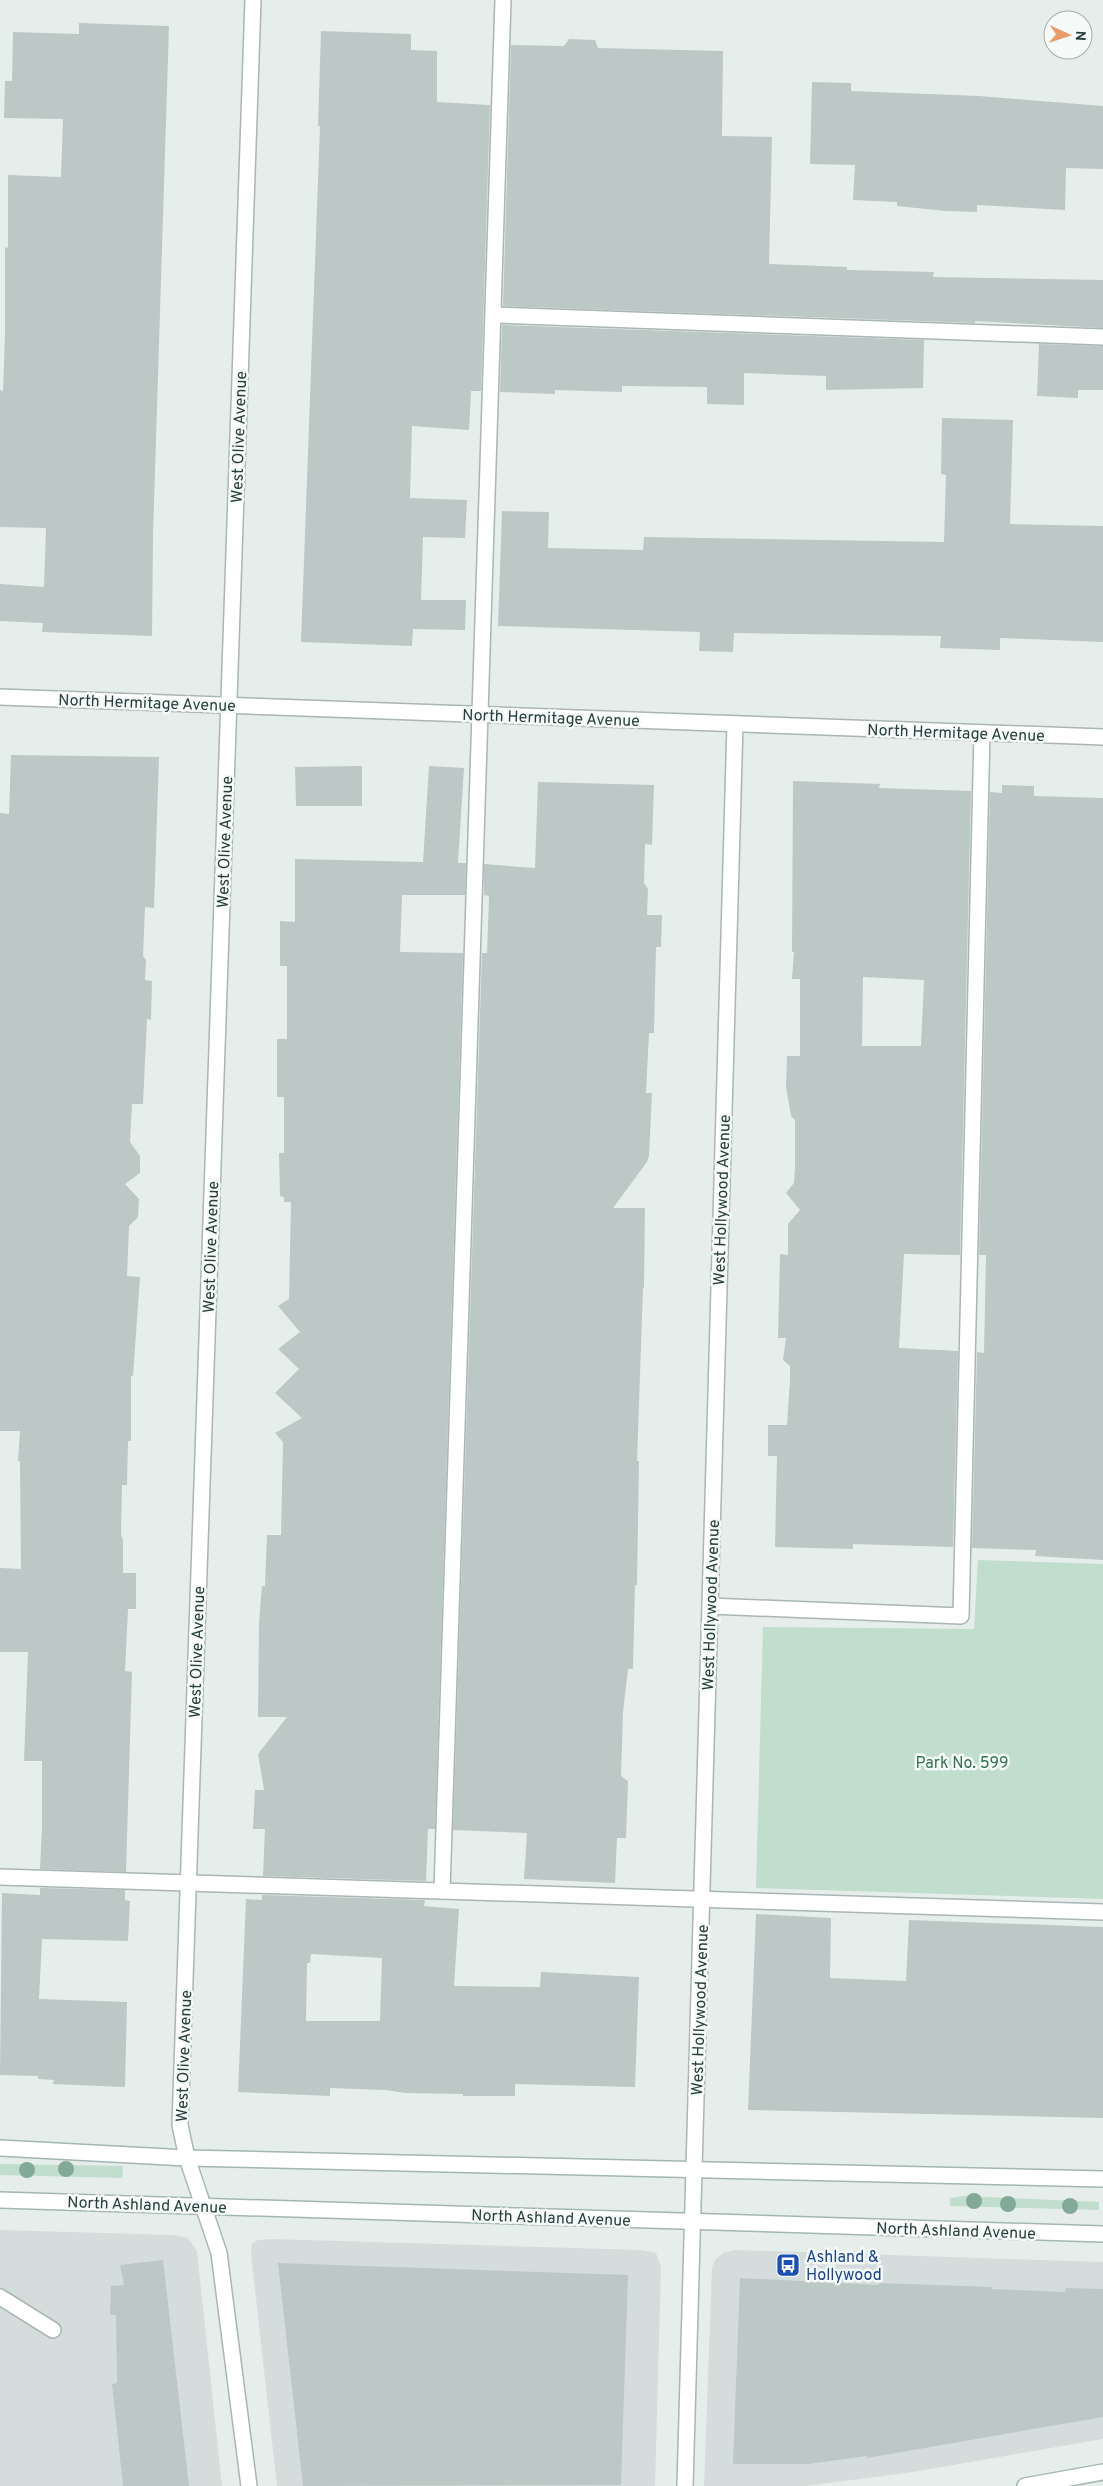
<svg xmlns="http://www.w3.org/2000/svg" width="1103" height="2486" viewBox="0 0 1103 2486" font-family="Overpass,sans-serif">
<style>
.built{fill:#d4dddb}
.green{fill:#c0ddcd}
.building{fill:#bbc8c5;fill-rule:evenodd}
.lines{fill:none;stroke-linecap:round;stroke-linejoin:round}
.lane-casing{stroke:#a9b6b3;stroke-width:18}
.street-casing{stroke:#a9b6b3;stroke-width:18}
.secondary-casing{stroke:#a2b6b2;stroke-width:18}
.lane{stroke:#fff;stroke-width:15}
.street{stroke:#fff;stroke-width:15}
.secondary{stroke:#fff;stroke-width:15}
.tree{fill:#83aa99}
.labels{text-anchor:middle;stroke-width:5;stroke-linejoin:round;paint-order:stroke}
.street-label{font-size:16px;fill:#263f3c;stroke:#f6faf9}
.park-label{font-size:16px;fill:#327356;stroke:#f6faf9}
.transit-label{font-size:16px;fill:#164399;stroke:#f6faf9;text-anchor:start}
</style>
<rect width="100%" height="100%" fill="#e6eeeb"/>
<g class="built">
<polygon points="0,2230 173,2235 188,2238 197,2251 222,2486 0,2486"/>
<polygon points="271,2239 640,2250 656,2253 661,2267 655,2486 277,2486 251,2254 252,2244 258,2240"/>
<polygon points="736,2250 1103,2262 1103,2439 913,2472 806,2486 704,2486 712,2268 715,2260 723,2253"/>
</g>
<g class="green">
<polygon points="978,1560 1103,1564 1103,1899 756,1888 763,1627 974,1629"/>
<polygon points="0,2164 123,2166 122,2178 0,2175"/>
<polygon points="964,2196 1099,2202 1099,2210 950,2206 950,2198"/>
</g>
<g class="building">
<polygon points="79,23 169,26 153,535 152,636 42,632 43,623 0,621 0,584 44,587 46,528 0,527 0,390 3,391 5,335 5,247 8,248 8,175 61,177 63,119 4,118 5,81 12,81 13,32 79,34"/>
<polygon points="321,31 411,34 411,50 437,51 437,102 490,105 481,391 471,391 469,430 412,426 410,498 467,500 465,538 423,537 421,600 466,600 465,630 413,629 412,646 301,642 320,126 318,126"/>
<polygon points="569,39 595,40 598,48 723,51 722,136 772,137 769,264 847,267 847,270 934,272 933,277 1103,280 1103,328 975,321 975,323 503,306 511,45 564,46"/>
<polygon points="812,82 851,83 851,91 979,96 1103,106 1103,169 1066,168 1065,210 977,205 977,212 945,211 897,206 897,202 853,200 855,165 810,164"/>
<polygon points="502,325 924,340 923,388 826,390 826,376 744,373 744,405 707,404 707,387 622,386 622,392 555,390 555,394 500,392"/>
<polygon points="1039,344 1103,346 1103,390 1078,390 1078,398 1037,396"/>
<polygon points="942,418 1013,420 1010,524 1103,526 1103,642 1000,638 1000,650 940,648 941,636 734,633 733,652 699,651 700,632 498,626 502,511 549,512 548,548 643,550 644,537 944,542 946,475 941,474"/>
<polygon points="11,755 159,757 154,908 145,907 143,956 146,960 145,980 152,981 151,1020 147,1019 143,1104 132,1104 130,1142 140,1156 140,1173 125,1184 139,1199 138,1217 129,1226 127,1276 140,1277 133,1376 131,1376 131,1441 128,1441 127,1485 122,1485 121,1534 123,1540 123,1573 136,1573 136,1609 128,1609 125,1671 132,1672 126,1872 40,1869 42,1827 42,1761 24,1761 28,1652 0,1652 0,1568 21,1569 20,1461 18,1461 20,1431 0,1431 0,813 9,814"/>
<polygon points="362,766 362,806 296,806 295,767"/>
<polygon points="429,766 464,768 458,863 466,863 465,895 402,895 400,952 463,953 435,1829 428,1829 426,1881 263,1876 265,1829 253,1829 255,1790 264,1790 258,1754 287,1717 258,1717 259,1623 262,1586 265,1586 267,1535 281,1535 283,1442 275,1433 302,1418 275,1393 299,1369 278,1349 300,1332 278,1306 289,1299 291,1202 284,1202 284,1197 280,1196 279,1153 284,1153 284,1097 277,1097 277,1039 287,1039 287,966 280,966 280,921 295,922 295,859 423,862"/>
<path d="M793,781L880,784L879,788L971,791L960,1255L904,1254L899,1348L958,1351L953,1547L853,1544V1549L775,1547L777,1456H768V1425H787L790,1380V1366L783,1360L786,1338H778L780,1254L788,1255V1224L800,1210L786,1193L794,1183L795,1168V1120L791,1116L786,1087L787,1056H800V979H792L794,952H792ZM863,977L924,980L921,1046H862Z"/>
<polygon points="538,782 654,785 652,845 645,844 644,883 648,889 647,915 662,915 661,947 656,947 654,1033 649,1033 646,1093 652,1093 649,1156 647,1162 613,1208 645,1208 644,1288 643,1288 637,1461 639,1461 637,1585 635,1585 633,1669 628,1669 623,1712 621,1776 628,1781 626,1838 617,1838 615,1883 524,1879 527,1833 453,1830 482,953 487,953 489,896 484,895 484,864 535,868"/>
<polygon points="1002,785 1034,786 1034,796 1103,798 1103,1560 1035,1556 1036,1550 972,1548 977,1352 984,1353 986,1255 979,1255 990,792 1002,793"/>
<polygon points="40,1888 125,1890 125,1900 130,1901 128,1941 42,1939 39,1999 127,2002 125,2087 53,2084 54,2080 38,2079 38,2076 0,2075 2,1893 40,1895"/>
<path d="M262,1895L425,1900L424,1906L459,1909L454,1986L540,1987L541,1972L639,1977L635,2087L515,2084V2096H463V2094L406,2093L386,2090L330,2088V2096L238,2092L246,1899L262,1900ZM311,1954L382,1958L380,2021H306L307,1963H310Z"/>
<polygon points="756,1914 831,1918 830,1978 906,1981 909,1920 1103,1927 1103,2118 748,2110"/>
<polygon points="163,2260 189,2486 123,2486 112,2384 117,2383 116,2315 110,2315 111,2286 124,2285 120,2265"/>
<polygon points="278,2263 628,2275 621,2485 303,2486"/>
<polygon points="740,2278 879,2285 879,2283 992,2287 991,2289 1065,2292 1066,2288 1103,2289 1103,2417 867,2458 867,2456 808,2464 733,2464"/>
</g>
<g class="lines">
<g class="lane-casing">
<g id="lane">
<polyline points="494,315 1103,337"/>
<polyline points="710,1606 961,1616 982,733"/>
<polyline points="0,1877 1103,1912"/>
<polyline points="442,1891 503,0"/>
<polyline points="0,2297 53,2330"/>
</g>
</g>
<g class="street-casing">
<g id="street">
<polyline points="0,697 1103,737"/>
<polyline points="249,2486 219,2253 187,2158 180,2125 253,0"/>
<polyline points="685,2486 735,724"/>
</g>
</g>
<g class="secondary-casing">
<g id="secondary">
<polyline points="0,2148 187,2158 1103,2179"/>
<polyline points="0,2200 1103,2234"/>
<polyline points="1025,2486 1103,2472"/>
</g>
</g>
<use href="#lane" class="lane"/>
<use href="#street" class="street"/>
<use href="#secondary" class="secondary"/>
</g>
<g class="tree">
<circle cx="66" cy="2169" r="8"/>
<circle cx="27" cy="2170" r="8"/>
<circle cx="974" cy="2201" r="8"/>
<circle cx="1008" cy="2204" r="8"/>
<circle cx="1070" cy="2206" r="8"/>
</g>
<defs>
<g id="bus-square" transform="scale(1.25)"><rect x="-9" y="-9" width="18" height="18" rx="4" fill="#1a4fb4" stroke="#f6faf9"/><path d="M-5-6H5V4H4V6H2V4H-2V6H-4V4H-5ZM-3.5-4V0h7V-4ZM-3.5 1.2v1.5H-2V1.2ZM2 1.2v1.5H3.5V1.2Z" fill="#fff"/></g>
</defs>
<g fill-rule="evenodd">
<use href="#bus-square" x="788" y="2265"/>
</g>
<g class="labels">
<g class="street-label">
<text transform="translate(238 437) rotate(-88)" y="6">West Olive Avenue</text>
<text transform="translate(147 702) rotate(2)" y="6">North Hermitage Avenue</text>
<text transform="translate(551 717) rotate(2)" y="6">North Hermitage Avenue</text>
<text transform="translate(956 732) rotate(2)" y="6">North Hermitage Avenue</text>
<text transform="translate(224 842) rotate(-88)" y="6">West Olive Avenue</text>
<text transform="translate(721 1200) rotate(-88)" y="6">West Hollywood Avenue</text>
<text transform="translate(210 1247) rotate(-88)" y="6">West Olive Avenue</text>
<text transform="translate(710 1605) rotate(-88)" y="6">West Hollywood Avenue</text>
<text transform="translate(196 1652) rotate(-88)" y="6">West Olive Avenue</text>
<text transform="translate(699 2010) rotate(-88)" y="6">West Hollywood Avenue</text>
<text transform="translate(183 2056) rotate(-88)" y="6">West Olive Avenue</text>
<text transform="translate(147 2204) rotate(2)" y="6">North Ashland Avenue</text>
<text transform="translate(551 2217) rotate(2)" y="6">North Ashland Avenue</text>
<text transform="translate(956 2230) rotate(2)" y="6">North Ashland Avenue</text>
</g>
<g class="park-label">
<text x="962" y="1768">Park No. 599</text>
</g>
<g class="transit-label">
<text x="806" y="2262">Ashland &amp;<tspan x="806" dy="18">Hollywood</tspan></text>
</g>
</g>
<g transform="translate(1068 35) rotate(93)"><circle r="24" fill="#f6faf9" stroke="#a3afad"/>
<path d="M0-4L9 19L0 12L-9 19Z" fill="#e99d69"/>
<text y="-8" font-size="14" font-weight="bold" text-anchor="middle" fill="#263f3c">N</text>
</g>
</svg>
